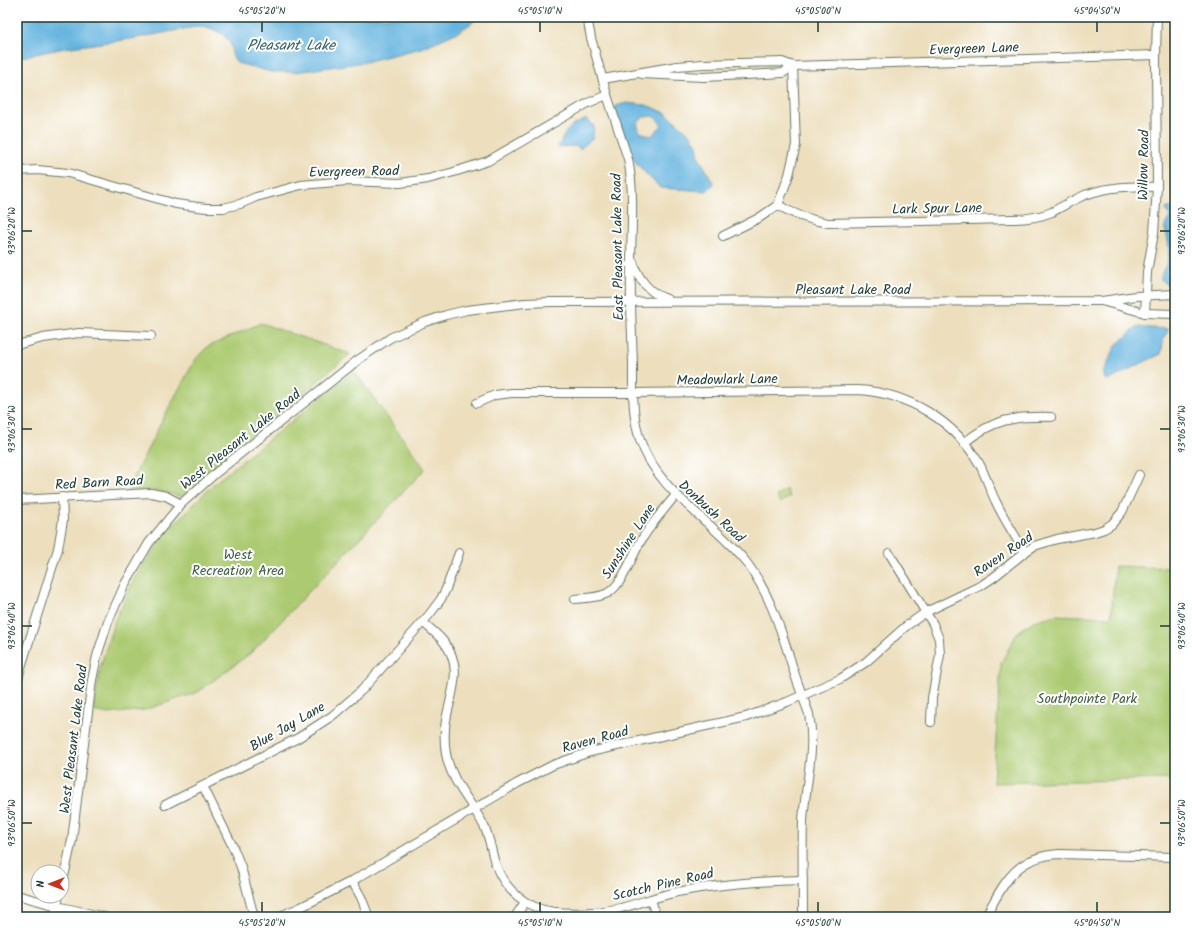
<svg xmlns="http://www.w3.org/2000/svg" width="1192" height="934" viewBox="0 0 1192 934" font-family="Kalam,sans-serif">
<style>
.green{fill:#acca71;stroke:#668452}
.water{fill:#65b4df;stroke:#42788a;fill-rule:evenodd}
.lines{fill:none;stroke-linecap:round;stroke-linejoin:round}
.minor-casing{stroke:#677664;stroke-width:10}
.minor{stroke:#fff;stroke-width:8}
.ticks{fill:none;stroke:#1f3d34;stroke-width:1.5}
.labels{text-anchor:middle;stroke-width:4;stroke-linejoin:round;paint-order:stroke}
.street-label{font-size:14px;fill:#1f3d34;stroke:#fff}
.park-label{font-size:14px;fill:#426043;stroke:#fff}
.water-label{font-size:15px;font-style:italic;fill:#346167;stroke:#fff}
.neatline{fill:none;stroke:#1f3d34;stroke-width:1.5}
.ticks-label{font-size:10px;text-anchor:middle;fill:#1f3d34}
</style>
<rect width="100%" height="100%" fill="#fff"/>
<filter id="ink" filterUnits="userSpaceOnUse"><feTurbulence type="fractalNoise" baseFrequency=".025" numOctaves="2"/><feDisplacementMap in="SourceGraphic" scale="8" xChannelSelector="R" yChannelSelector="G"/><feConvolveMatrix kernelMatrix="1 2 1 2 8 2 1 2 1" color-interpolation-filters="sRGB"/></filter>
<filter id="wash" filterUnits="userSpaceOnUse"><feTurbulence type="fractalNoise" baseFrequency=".012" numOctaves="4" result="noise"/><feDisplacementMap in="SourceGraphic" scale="16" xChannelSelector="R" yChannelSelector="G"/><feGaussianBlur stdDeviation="0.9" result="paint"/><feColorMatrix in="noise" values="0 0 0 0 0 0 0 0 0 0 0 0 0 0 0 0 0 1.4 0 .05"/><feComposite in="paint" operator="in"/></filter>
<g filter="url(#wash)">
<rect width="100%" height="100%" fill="#eddfbe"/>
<g class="green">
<path d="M261,323L350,354L275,417L262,427L256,434L181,497C164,491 147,490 129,490L131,482L166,413L195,360L207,347Z"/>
<polygon points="354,371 425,469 252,652 198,692 145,710 108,714 93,711 101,665 114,622 135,577 168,531 211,486"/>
<polygon points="786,489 790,497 780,503 776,496"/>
<polygon points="1115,566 1175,568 1175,779 993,783 1001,663 1017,633 1033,621 1056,615 1111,617"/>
</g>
<g class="water">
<polygon points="17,17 477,17 472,23 458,32 440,40 421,48 365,62 296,72 271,72 237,63 232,55 231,44 223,34 210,28 200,26 131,39 64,48 17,58"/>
<path d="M627,103L646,105L666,113L691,135L697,145L699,157L714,184L707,191L660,188C651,178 640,169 633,158C623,143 619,123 615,106ZM654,116L662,125L651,136L640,132L637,124L644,117Z"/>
<path d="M587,119L594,126L593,138L580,149L576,146L558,147C568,128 567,127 587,119Z"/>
<path d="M1175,207L1174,222L1175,223V286C1168,286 1165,285 1161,279C1161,271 1167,266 1168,259C1169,251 1169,243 1167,236C1167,233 1164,231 1165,227C1165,223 1169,220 1170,216L1166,210L1167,208Z"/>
<polygon points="1136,327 1169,329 1164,338 1161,354 1138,365 1110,380 1105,379 1103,372 1117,344 1127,336"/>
</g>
</g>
<g filter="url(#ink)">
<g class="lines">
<g class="minor-casing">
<g id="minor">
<path d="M587,17L591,38L607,95L628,159C635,194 631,231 631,266C630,299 632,332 633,364C633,390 632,416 640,440C659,494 712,519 746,562C769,592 780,627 791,662C796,680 803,697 809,714C816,749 805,786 803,821C802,853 803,885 803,917"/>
<polyline points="642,74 703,77 766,74 783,73 793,66"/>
<polyline points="603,79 677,66 703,64 782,62 793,66 1156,55"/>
<polyline points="17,171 37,170 68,173 176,204 206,208 223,208 240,204 256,197 301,185 347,181 400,183 428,179 454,172 488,161 588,103 607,95"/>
<path d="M778,205C794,215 810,220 828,223L1013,219C1026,219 1040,217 1052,212C1063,206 1073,200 1085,195C1109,186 1132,186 1157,187"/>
<polyline points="778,205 789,175 796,145 793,66"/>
<polyline points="723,236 759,218 778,205"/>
<path d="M633,262C638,279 650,294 667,299"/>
<polyline points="1105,302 1145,313 1175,314"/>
<polyline points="1145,313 1147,272 1154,233 1157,187 1156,55 1157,17"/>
<polyline points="17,345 43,338 79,333 151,336"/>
<path d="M477,403L495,395L512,393H633L858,390C908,393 955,421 980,465C986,477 990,490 996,502C1004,519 1015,536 1025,552"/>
<path d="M964,443C993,419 1015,416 1051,417"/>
<polyline points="17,500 151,493 166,496 181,504"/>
<polyline points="889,553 933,624 939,639 940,655 932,698 931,722"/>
<path d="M575,599C586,598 598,598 608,593C624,583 632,555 642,539C652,523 664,509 676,495"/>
<path d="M423,622C429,628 437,634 443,641C463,665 453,688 447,715C444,728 444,741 446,754C451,782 472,802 484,826C490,838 491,851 495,863C504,890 527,909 555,912C573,914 604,912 621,908C640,903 658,896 677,892C719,884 760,881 803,880"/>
<polyline points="17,683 21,667 58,549 63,520 62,497"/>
<polyline points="203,786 233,847 241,867 254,917"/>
<polyline points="165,805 298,738 332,716 362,690 429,615 441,599 446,589 459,553"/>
<polyline points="352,881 361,897 369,917"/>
<polyline points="62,886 72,840 92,680 97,656 108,622 125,584 149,543 181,504 217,472 358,360 390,338 425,322 446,315 467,310 525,303 551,302 1102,301 1136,296 1175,294"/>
<polyline points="17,895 57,906 105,917"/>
<polyline points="651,899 656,917"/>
<polyline points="54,917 59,896"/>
<polyline points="278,917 301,907 352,881 518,783 553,765 590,752 746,717 787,702 840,679 866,662 905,627 926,612 982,585 994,577 1025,552 1034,546 1057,539 1095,532 1104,529 1112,524 1122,512 1139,475"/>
<polyline points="515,917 525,902"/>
<path d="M985,917C1005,883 1014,857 1059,854L1175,857"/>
</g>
</g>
<use href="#minor" class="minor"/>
</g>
</g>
<path class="ticks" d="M262,22V32M540,22V32M818,22V32M1097,22V32M22,231H32M1160,231H1170M22,429H32M1160,429H1170M22,626H32M1160,626H1170M22,823H32M1160,823H1170M262,902V912M540,902V912M818,902V912M1097,902V912"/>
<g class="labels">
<g class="street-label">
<text transform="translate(974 48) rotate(-2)" y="5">Evergreen Lane</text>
<text transform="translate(1143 165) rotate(-89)" y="5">Willow Road</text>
<text transform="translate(354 171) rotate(-1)" y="5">Evergreen Road</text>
<text transform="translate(937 208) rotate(-1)" y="5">Lark Spur Lane</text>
<text transform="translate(617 247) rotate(-91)" y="5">East Pleasant Lake Road</text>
<text x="853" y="294">Pleasant Lake Road</text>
<text transform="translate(727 379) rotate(-1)" y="5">Meadowlark Lane</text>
<text transform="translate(240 439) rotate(-39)" y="5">West Pleasant Lake Road</text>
<text transform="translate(99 482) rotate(-3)" y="5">Red Barn Road</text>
<text transform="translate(712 511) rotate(43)" y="5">Donbush Road</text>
<text transform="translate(628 541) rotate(-57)" y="5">Sunshine Lane</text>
<text transform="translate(1003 554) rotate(-34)" y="5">Raven Road</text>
<text transform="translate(287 726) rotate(-30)" y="5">Blue Jay Lane</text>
<text transform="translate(73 739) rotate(-83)" y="5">West Pleasant Lake Road</text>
<text transform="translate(595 739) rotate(-15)" y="5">Raven Road</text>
<text transform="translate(663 884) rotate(-13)" y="5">Scotch Pine Road</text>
</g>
<g class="park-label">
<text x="238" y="559">West<tspan x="238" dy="16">Recreation Area</tspan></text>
<text x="1087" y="703">Southpointe Park</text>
</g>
<g class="water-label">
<text x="291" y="50">Pleasant Lake</text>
</g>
</g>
<rect width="1192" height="934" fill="none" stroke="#fff" stroke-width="44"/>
<g transform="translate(50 884) rotate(270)"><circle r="19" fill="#ffffff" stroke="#a5b1ae"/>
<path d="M0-3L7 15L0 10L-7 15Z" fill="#c8321e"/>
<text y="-6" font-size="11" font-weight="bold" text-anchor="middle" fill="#1f3d34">N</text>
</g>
<rect x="22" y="22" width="1148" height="890" class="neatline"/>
<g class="ticks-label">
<text x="262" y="14">45°05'20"N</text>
<text x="540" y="14">45°05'10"N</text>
<text x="818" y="14">45°05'00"N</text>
<text x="1097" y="14">45°04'50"N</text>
<text transform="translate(1181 231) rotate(-90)" y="4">93°06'20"W</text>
<text transform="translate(11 231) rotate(-90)" y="4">93°06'20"W</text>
<text transform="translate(1181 429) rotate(-90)" y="4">93°06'30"W</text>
<text transform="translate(11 429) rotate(-90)" y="4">93°06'30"W</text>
<text transform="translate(1181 626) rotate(-90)" y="4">93°06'40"W</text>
<text transform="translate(11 626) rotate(-90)" y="4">93°06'40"W</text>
<text transform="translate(1181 823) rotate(-90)" y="4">93°06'50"W</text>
<text transform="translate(11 823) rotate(-90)" y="4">93°06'50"W</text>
<text x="262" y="926">45°05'20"N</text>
<text x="540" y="926">45°05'10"N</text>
<text x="818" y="926">45°05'00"N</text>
<text x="1097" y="926">45°04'50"N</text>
</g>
</svg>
